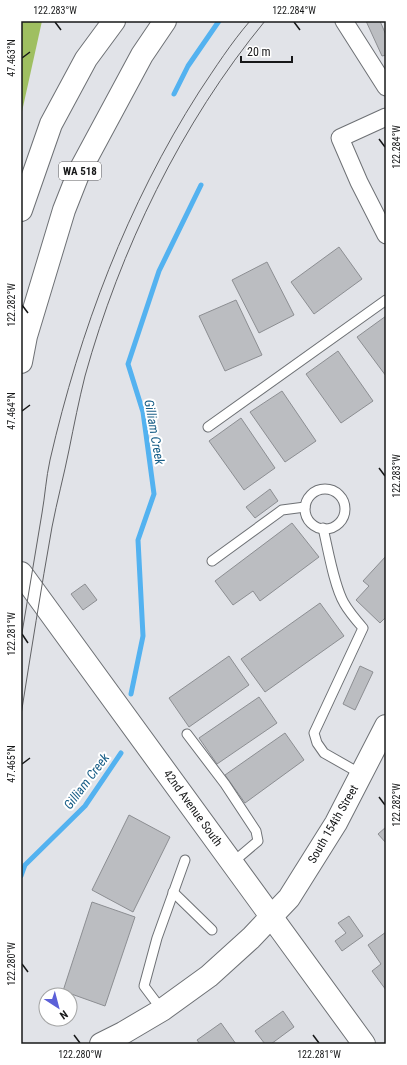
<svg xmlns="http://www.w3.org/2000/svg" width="407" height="1065" viewBox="0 0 407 1065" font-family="'Roboto Condensed',sans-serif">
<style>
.forest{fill:#9fbf61}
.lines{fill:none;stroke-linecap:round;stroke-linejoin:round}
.stream{stroke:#53b2f0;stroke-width:5}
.building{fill:#bbbdc1;stroke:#8c8e92}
.lane-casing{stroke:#6e7175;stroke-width:11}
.street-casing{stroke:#6e7175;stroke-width:19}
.secondary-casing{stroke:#6e7175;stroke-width:24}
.highway-casing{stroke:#6e7175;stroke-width:24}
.lane{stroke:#fff;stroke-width:9}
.street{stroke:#fff;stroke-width:17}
.secondary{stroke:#fff;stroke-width:22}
.highway{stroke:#fff;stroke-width:22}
.tram{stroke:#616265;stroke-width:1}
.ticks{fill:none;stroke:#171819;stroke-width:1.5}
.labels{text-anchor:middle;stroke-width:4;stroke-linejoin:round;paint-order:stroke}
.shield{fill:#fff;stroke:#5d5d5e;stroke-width:1}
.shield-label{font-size:11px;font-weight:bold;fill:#171819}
.street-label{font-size:12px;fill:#171819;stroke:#fff}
.water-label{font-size:13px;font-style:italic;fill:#175d86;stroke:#fff}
.neatline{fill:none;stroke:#171819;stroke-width:1.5}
.ticks-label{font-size:10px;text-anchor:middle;fill:#171819}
</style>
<rect width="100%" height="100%" fill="#e1e3e8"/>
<polygon class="forest" points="21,21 42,21 21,116"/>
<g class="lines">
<g class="stream">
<polyline points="174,94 188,66 219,21"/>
<polyline points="131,694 143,636 138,540 154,494 143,412 128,364 159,271 201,185"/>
<polyline points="21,876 25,865 85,806 121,753"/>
</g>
</g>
<g class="building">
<polygon points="366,21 380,21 386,35 386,55 382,56"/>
<polygon points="339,247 362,279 314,314 291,282"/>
<polygon points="267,262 294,315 259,333 232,280"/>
<polygon points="236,300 262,355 225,371 199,316"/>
<polygon points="386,316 386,376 357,337"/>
<polygon points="338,351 373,401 341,423 306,374"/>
<polygon points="282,391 316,441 285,462 250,412"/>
<polygon points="241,418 275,468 244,490 209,441"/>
<polygon points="270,489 278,501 255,518 246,507"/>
<polygon points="292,523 319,557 260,601 253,591 233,605 215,581"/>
<polygon points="386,556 386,617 380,623 356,600 369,586 363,581"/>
<polygon points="85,584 97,600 83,610 71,594"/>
<polygon points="320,603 344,636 265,692 241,659"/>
<polygon points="229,656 249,685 189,727 169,698"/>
<polygon points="360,666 373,672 355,710 343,704"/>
<polygon points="259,697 277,723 217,764 199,738"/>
<polygon points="285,733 304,760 245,803 225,775"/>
<polygon points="129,815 170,837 133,912 92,890"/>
<polygon points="386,827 386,843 378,834"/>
<polygon points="92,902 135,917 105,1006 63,991"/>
<polygon points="349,916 363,936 342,951 335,941 346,933 338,923"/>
<polygon points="386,932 386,990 372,971 381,964 368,945"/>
<polygon points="283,1011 294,1027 271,1044 265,1044 255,1031"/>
<polygon points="221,1023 236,1044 200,1044 197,1040"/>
</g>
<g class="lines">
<g class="lane-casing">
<g id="lane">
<polyline points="208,427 386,300"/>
<circle cx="325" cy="509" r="20"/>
<path d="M323,528C328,549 334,586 344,603C349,612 356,620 363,628L314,733L317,743L324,753L361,774"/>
<polyline points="212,561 282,510 305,507"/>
<polyline points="187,734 225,784 256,831 258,841 232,863"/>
<polyline points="173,892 212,930"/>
<polyline points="162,1010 144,986 157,938 185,860"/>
</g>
</g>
<g class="street-casing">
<g id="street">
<polyline points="344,21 386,87"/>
<polyline points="386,117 340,138 359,182 386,235"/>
</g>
</g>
<g class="secondary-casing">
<g id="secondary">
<polyline points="21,573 364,1044"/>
<polyline points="101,1044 123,1033 162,1010 209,976 251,938 289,898 336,823 386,726"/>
</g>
</g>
<g class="highway-casing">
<g id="highway">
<polyline points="21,210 51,124 86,59 114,21"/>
<polyline points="21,362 26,336 64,210 79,172 142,55 165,21"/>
</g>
</g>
<use href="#lane" class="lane"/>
<use href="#street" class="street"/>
<use href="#secondary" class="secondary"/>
<use href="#highway" class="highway"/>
<g class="tram">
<path d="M21,639C28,597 35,555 42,513C45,496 46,478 50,460C80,330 127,205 199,92C215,68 231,43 250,21"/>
<path d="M21,715C31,652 41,589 52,527C57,501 64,475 69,450C74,425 79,400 85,376C120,250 181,123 265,21"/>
</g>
</g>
<path class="ticks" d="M55,22L61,30M294,22L300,30M22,58L30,52M379,139L385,147M22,305L28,313M22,411L30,405M379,468L385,476M22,634L28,643M22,764L30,758M379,797L385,805M22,964L28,972M74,1035L80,1043M313,1035L319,1043"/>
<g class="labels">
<rect class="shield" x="59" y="162" width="42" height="18" rx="3"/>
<g class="shield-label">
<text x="80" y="175">WA 518</text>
</g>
<g class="street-label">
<text transform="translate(193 808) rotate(54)" y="4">42nd Avenue South</text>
<text transform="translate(333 824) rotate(-60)" y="4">South 154th Street</text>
</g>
<g class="water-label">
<text transform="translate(155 432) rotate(80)" y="5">Gilliam Creek</text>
<text transform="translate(86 781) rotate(-53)" y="5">Gilliam Creek</text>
</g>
</g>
<rect width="407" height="1065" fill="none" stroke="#ffffff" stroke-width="44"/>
<g transform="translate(58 1007) rotate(144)"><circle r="19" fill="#ffffff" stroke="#a2a3a3"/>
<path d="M0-3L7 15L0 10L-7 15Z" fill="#5c60d8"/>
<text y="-6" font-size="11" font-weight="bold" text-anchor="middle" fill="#171819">N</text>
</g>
<path d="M241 56v6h51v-6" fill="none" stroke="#171819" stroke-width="2"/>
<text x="247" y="56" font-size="12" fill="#171819" stroke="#ffffff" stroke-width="3" paint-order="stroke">20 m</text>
<rect x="22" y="22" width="363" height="1021" class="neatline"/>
<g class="ticks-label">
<text x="55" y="14">122.283°W</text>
<text x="294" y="14">122.284°W</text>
<text transform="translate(11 58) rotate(-90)" y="4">47.463°N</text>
<text transform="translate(396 147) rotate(-90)" y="4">122.284°W</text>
<text transform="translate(11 305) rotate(-90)" y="4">122.282°W</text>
<text transform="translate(11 411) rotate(-90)" y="4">47.464°N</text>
<text transform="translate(396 476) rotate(-90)" y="4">122.283°W</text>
<text transform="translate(11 634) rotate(-90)" y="4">122.281°W</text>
<text transform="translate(11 764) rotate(-90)" y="4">47.465°N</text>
<text transform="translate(396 805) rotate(-90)" y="4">122.282°W</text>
<text transform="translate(11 964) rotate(-90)" y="4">122.280°W</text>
<text x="80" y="1058">122.280°W</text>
<text x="319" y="1058">122.281°W</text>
</g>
</svg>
